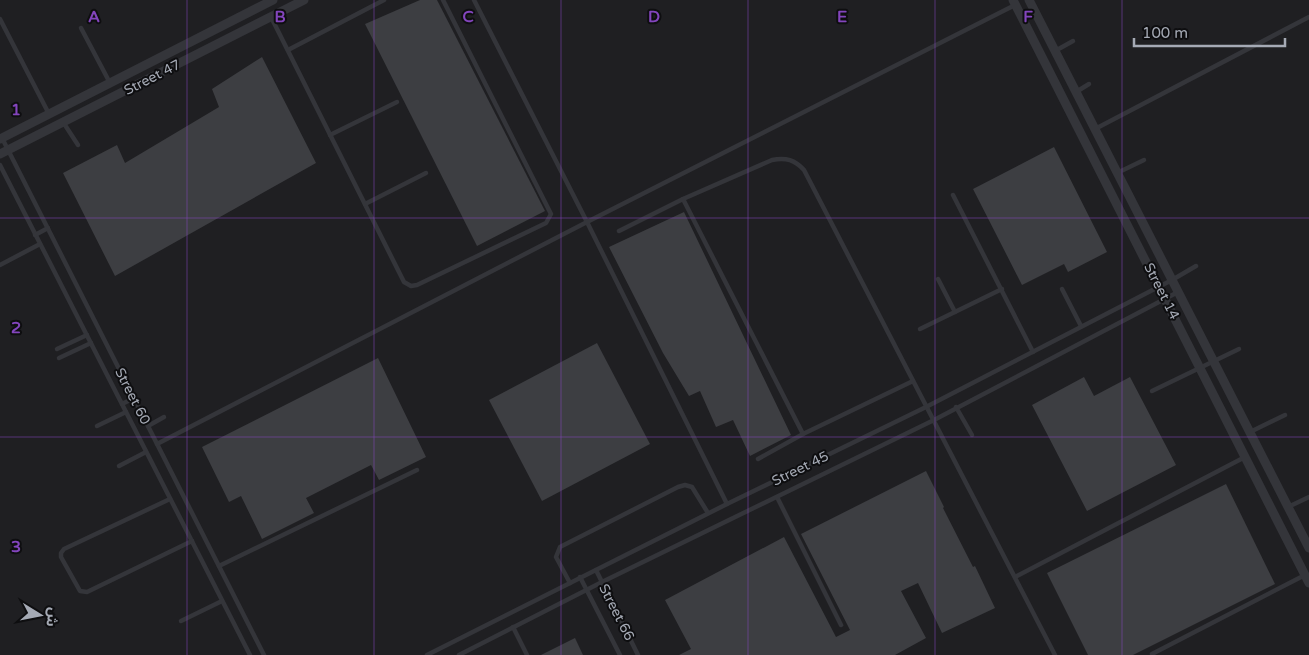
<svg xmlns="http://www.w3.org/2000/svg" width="1309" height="655" viewBox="0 0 1309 655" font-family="'Varela Round','Noto Sans Arabic',sans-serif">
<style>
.built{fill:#1f1f22}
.building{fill:#3d3e42}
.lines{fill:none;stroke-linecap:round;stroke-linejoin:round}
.service{stroke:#34353a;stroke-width:4.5}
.minor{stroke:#34353a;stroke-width:9}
.grid{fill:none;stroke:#8345bd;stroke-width:1;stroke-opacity:0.55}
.labels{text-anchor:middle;stroke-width:4;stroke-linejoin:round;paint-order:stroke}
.street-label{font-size:14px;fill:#a5aab5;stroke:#0e0e10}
.grid-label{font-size:16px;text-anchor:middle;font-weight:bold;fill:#8345bd;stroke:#0e0e10;stroke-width:4;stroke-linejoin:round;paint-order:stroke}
</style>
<rect width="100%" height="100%" fill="#131315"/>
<rect class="built" x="0" y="0" width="1309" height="655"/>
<g class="building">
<polygon points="420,0 437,0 545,211 477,246 365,24"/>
<polygon points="262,57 316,163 115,276 63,173 117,145 125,163 219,107 212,89"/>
<polygon points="1054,147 1107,252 1068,272 1064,264 1022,285 973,189"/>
<polygon points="684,212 791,435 750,456 733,420 716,427 700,391 689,396 663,353 609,247"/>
<polygon points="597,343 650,444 542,501 489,400"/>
<polygon points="378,358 426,457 379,480 371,465 306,498 314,513 262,539 241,496 229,502 202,447"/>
<polygon points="1084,377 1094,396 1130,377 1176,465 1087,511 1032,405"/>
<polygon points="926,471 944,507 943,508 973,567 975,566 995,608 942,633 918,583 901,591 926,638 895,655 679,655 691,649 665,600 784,537 836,637 850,630 801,534"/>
<polygon points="1226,484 1275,584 1133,655 1088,655 1047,573"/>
<polygon points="575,638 583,655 541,655"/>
</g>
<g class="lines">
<g class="service">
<polyline points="474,0 587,222 727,504"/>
<polyline points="271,17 404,282 411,286 417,285 546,223 551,214 443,0"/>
<polyline points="0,19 49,114"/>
<polyline points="81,28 110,83"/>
<polyline points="288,50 384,0"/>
<polyline points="1055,51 1073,41"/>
<polyline points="1076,92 1089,84"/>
<polyline points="63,122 78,145"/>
<polyline points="1095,129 1309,17"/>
<polyline points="330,135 397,102"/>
<polyline points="2,138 264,655"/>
<polyline points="0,165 250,655"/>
<polyline points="1117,173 1144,160"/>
<polyline points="953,195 1033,352"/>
<polyline points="683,199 803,434"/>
<polyline points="365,204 426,173"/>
<path d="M619,231L683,199L772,160C786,157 795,160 804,170L1055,655"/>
<polyline points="35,235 48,228"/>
<polyline points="0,265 40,244"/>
<polyline points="938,279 955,312"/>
<polyline points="1062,289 1081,326"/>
<polyline points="920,329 1002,289"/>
<polyline points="57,349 87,335"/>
<polyline points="59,358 91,343"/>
<polyline points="1152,391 1239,349"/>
<polyline points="122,404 134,398"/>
<polyline points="956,407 972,435"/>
<polyline points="97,426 126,412"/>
<polyline points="148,426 164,417"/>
<polyline points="1250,432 1285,415"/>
<polyline points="157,444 587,222 1015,5"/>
<polyline points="758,459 803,434 913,381"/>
<polyline points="119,466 146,452"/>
<polyline points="777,497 841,625"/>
<polyline points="170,499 64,549 61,553 61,557 80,591 87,592 192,541"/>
<polyline points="1288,507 1309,497"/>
<polyline points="219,566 417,470"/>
<polyline points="596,570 638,655"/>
<polyline points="580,577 620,655"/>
<polyline points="1015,577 1245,457"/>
<polyline points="570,583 556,557 560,547 678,487 685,485 692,487 708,513"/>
<polyline points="181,621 222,601"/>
<polyline points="513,627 527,655"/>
<polyline points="1152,654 1305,575"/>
<polyline points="427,655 727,504 926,407 1172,280 1196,266"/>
<polyline points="459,655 602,582 934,420 1178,292"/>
</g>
<g class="minor">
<polyline points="1013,0 1309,583"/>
<polyline points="1029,0 1309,548"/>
<polyline points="0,139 273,0"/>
<polyline points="0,154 304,0"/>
</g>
</g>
<path class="grid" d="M187,0V655M374,0V655M561,0V655M748,0V655M935,0V655M1122,0V655M0,218H1309M0,437H1309"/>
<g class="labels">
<g class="street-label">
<text transform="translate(152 77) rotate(-27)" y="5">Street 47</text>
<text transform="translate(1162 291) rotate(63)" y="5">Street 14</text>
<text transform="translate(133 396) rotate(63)" y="5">Street 60</text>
<text transform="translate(800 468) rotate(-26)" y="5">Street 45</text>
<text transform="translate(617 612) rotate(63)" y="5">Street 66</text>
</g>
</g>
<g class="grid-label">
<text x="94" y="22">A</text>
<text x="280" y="22">B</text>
<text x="468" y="22">C</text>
<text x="654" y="22">D</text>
<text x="842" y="22">E</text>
<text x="1028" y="22">F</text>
<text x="16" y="115">1</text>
<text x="16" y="333">2</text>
<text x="16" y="552">3</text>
</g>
<g transform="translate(40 615) rotate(100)" stroke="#0e0e10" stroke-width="4" paint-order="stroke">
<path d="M0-4L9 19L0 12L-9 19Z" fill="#a5aab5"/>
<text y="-8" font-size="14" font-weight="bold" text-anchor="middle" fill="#a5aab5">ش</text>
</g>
<path d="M1134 38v8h151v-8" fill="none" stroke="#a5aab5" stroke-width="2.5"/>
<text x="1142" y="38" font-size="15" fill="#a5aab5" stroke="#0e0e10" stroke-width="4" paint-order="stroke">100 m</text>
</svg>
